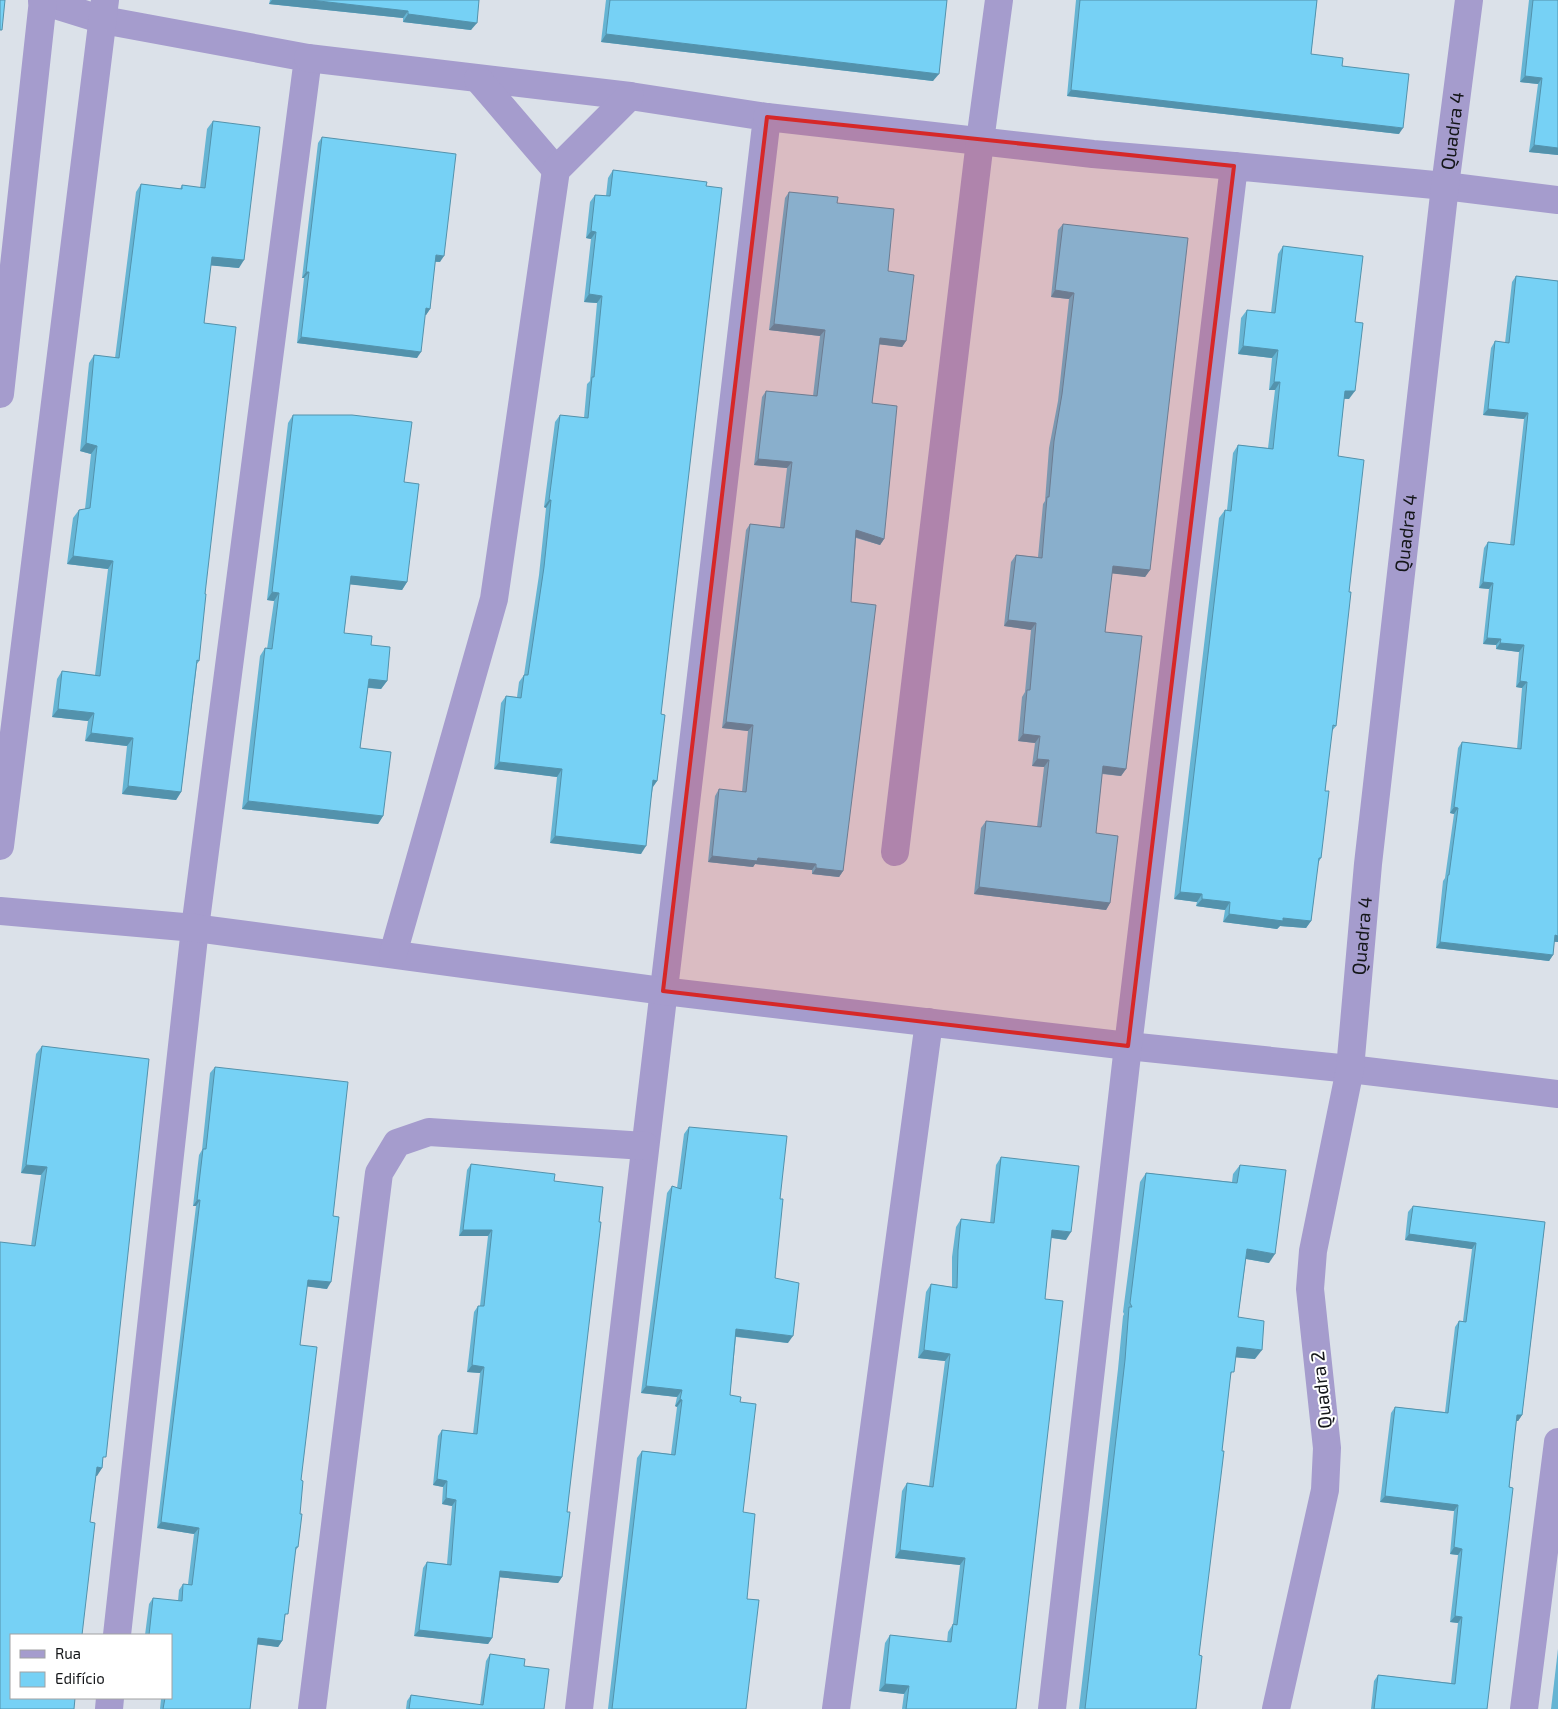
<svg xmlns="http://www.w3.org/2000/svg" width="1558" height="1709" viewBox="0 0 1558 1709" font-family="'Exo 2',sans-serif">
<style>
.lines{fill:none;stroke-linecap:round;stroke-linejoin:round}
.street{stroke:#a59ccd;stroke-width:28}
.wall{fill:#65b4d3}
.shaded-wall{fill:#5392ac}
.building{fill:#76d1f5;stroke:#5392ac}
.marked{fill:#d62828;fill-opacity:0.2;stroke:#d62828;stroke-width:4;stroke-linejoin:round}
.labels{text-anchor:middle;stroke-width:4;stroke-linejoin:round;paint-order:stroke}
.street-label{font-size:19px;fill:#141619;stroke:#fff}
</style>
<rect width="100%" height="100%" fill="#dbe1e9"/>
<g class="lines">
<g class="street">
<polyline points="42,1 103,20 308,58 195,928 117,1635"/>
<polyline points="308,58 630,96 767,117 579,1709"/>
<polyline points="478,79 556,170"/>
<polyline points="767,117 1093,154 1234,166"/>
<polyline points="0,394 43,0"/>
<polyline points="0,846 105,0"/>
<polyline points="895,852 980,141 999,0"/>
<polyline points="0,911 195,928 663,991 1128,1046 1350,1069 1558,1094"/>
<polyline points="393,954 494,599 556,170 630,96"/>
<polyline points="109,1709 110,1698"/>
<polyline points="312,1709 379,1173 397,1143 429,1132 645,1146"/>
<polyline points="836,1709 929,1022"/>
<polyline points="1052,1709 1128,1046 1234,166 1445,186 1558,200"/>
<path id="s1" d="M1276,1709L1325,1490L1327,1448L1310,1289L1313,1251L1350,1069L1368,864L1445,186L1469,0"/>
<polyline points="1524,1709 1558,1442"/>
</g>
</g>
<g class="wall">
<polygon points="270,0 479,0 471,30 403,22 403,18 269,4"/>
<polygon points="606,0 947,0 933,81 601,42"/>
<polygon points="1076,0 1317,0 1311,54 1342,66 1399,134 1067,96"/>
<polygon points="1529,0 1558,0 1558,155 1529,152 1538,84 1520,82"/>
<polygon points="213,121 239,268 210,265 204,323 205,594 199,661 197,664 181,792 176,800 122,794 127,746 85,741 88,721 52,717 57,679 62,671 95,675 108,569 67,564 73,518 79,510 85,509 91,454 80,451 89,363 94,355 115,358 136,192 141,184 180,189 182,185 200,188 207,129"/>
<polygon points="322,137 440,262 435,262 430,309 426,315 425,315 417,358 297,343 304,278 302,278 318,143"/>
<polygon points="613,170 661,714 657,781 653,787 641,854 550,843 557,777 494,769 501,703 506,696 517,697 519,682 524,675 539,575 546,508 544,507 555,422 560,415 584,418 587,384 590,381 597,303 584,302 591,239 586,238 590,202 595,195 606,196 608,178"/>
<polygon points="789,192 837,203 888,271 906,341 902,347 879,344 872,403 884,539 880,545 856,538 851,602 843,871 839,877 812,874 812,870 755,864 753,867 708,862 715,796 719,789 742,792 748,731 722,728 746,530 750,524 780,527 787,468 754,465 762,397 766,391 813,396 820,336 769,330 785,198"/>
<polygon points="1063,224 1150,570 1145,577 1112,573 1105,632 1126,769 1121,776 1102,774 1096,833 1110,903 1106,910 974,894 981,828 986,821 1037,827 1044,767 1032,766 1035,743 1018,741 1022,697 1025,692 1031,630 1004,626 1011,562 1016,555 1038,557 1043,504 1045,501 1049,448 1058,401 1069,299 1051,297 1058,230"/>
<polygon points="1283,246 1355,322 1349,399 1344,399 1338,456 1349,592 1336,726 1332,731 1325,791 1321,858 1318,863 1311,921 1306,928 1280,926 1277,929 1223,922 1225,910 1196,906 1197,902 1174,899 1219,518 1225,510 1227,510 1233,453 1238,445 1268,448 1275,390 1269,390 1272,358 1238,354 1241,318 1247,310 1271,313 1278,254"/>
<polygon points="1516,276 1558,281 1558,942 1554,942 1553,955 1549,961 1436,948 1443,881 1445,878 1454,814 1450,813 1458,748 1462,742 1517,749 1522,688 1516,687 1519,652 1496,649 1496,645 1483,644 1489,589 1479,588 1484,548 1488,542 1510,545 1524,419 1483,415 1491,348 1495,341 1505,343 1512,282"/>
<polygon points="293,415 404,482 407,582 402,590 350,584 344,633 371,645 387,681 381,689 368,688 360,748 383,816 378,824 242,809 260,656 265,648 267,649 274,601 267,600 288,423"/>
<polygon points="42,1046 103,1461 102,1468 96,1476 90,1522 31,1246 41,1175 21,1173 36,1054"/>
<polygon points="215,1067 333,1216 327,1289 307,1286 300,1345 301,1480 298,1547 295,1551 285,1618 282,1641 278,1647 257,1644 250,1709 160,1709 161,1699 151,1698 171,1698 171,1635 145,1635 149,1604 153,1598 178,1601 179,1590 183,1584 188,1584 194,1534 157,1528 196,1206 193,1206 199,1155 202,1150 210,1073"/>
<polygon points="689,1127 780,1199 775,1278 788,1343 736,1337 730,1395 740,1402 743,1512 747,1599 746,1709 608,1709 637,1458 642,1451 671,1454 677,1407 675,1406 677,1397 641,1393 667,1193 672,1186 677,1188 684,1134"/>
<polygon points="1001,1157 1066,1240 1051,1238 1045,1299 1016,1709 902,1709 904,1694 879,1691 885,1643 890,1635 947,1642 948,1632 953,1624 960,1565 895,1558 902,1491 907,1483 929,1486 945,1361 918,1358 926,1292 931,1284 952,1287 952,1257 956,1227 961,1219 990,1223 996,1165"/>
<polygon points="471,1164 554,1181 599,1222 567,1512 562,1577 558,1583 500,1577 492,1638 488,1644 414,1636 423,1568 427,1562 447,1564 452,1506 442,1504 443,1487 433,1485 438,1436 442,1430 473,1434 480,1373 467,1372 474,1312 478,1306 480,1306 488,1236 459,1236 467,1170"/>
<polygon points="1240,1165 1269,1263 1246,1259 1238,1317 1255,1359 1236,1357 1230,1378 1199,1655 1196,1709 1079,1709 1118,1369 1123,1316 1124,1314 1123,1312 1140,1182 1146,1173 1232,1182 1233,1174"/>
<polygon points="1413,1206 1545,1222 1522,1415 1518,1421 1516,1421 1487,1709 1371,1709 1374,1681 1378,1675 1451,1683 1458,1623 1450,1622 1458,1555 1450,1554 1454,1511 1380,1502 1391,1413 1395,1407 1445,1412 1455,1327 1459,1321 1463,1321 1472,1249 1405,1240 1408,1212"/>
<polygon points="1558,1649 1558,1709 1551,1709"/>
<polygon points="490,1654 524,1666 544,1709 406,1709 407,1701 411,1695 480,1705 486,1661"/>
</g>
<g class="shaded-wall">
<polygon points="272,0 310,0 408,11 403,18 269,4"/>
<polygon points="408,14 477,23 471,30 403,22"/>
<polygon points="606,34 939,74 933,81 601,42"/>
<polygon points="1525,76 1542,78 1538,84 1520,82"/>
<polygon points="1071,90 1403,128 1399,134 1067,96"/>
<polygon points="1534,145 1558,148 1558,155 1529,152"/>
<polygon points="591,231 596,232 591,239 586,238"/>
<polygon points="436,255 444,256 440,262 431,261"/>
<polygon points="212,257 244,260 239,268 206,265"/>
<polygon points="306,272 309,272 304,278 302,278"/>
<polygon points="1055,290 1074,293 1069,299 1051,297"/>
<polygon points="589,294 602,296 597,303 584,302"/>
<polygon points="426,308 430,309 426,315 421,314"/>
<polygon points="774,324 825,330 820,336 769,330"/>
<polygon points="301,337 421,352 417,358 297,343"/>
<polygon points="880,338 906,341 902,347 876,344"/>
<polygon points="1243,346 1278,350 1272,358 1238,354"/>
<polygon points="1274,382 1280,382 1275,390 1269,390"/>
<polygon points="1345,391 1355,391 1349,399 1340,398"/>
<polygon points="1488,409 1528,413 1524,419 1483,415"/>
<polygon points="86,443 97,446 91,454 80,451"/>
<polygon points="758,459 792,462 787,468 754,465"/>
<polygon points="549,500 551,500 546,508 544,507"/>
<polygon points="856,530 884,539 880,545 852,536"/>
<polygon points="73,556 113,561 108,569 67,564"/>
<polygon points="1113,566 1150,570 1145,577 1108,573"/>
<polygon points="351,576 407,582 402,590 346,584"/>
<polygon points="1483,582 1493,583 1489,589 1479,588"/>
<polygon points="272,592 279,593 274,601 267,600"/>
<polygon points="1008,620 1036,623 1031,630 1004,626"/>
<polygon points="1487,638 1501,639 1496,645 1483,644"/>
<polygon points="1500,643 1524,645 1519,652 1496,649"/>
<polygon points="369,679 387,681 381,689 363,687"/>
<polygon points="1520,681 1527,682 1522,688 1516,687"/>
<polygon points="58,709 94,713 88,721 52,717"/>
<polygon points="726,722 753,725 748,731 722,728"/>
<polygon points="91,733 133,738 127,746 85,741"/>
<polygon points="1023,734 1040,736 1035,743 1018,741"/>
<polygon points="1037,759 1049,760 1044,767 1032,766"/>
<polygon points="499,762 562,769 557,777 494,769"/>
<polygon points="1103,766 1126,769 1121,776 1098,773"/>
<polygon points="653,780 657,781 652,788"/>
<polygon points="128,786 181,792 176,800 122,794"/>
<polygon points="248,801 383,816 378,824 242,809"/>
<polygon points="1454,807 1458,808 1454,814 1450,813"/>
<polygon points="555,836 646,846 641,854 550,843"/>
<polygon points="712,856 758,858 816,864 812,870 755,864 753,867 708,862"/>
<polygon points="816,868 843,871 839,877 812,874"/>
<polygon points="979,887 1110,903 1106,910 974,894"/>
<polygon points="1180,892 1202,894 1197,902 1174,899"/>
<polygon points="1202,899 1230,902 1225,910 1196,906"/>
<polygon points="1229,914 1283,918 1311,921 1306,928 1280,926 1277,929 1223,922"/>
<polygon points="1555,935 1558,936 1558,942 1550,941"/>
<polygon points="1440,942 1553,955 1549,961 1436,948"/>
<polygon points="26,1165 47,1167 41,1175 21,1173"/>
<polygon points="197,1200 200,1200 196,1206 193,1206"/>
<polygon points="463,1230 492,1230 488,1236 459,1236"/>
<polygon points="1052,1230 1071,1232 1066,1240 1047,1237"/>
<polygon points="1409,1234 1476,1243 1472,1249 1405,1240"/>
<polygon points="1247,1249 1275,1254 1269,1263 1241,1258"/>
<polygon points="308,1280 331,1282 327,1289 303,1286"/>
<polygon points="736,1329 793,1336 788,1343 731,1336"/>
<polygon points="1237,1347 1262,1350 1255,1359 1231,1357"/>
<polygon points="924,1350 950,1354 945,1361 918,1358"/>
<polygon points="472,1365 484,1367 480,1373 467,1372"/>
<polygon points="646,1386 682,1390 677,1397 641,1393"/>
<polygon points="680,1399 682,1400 677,1407 675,1406"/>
<polygon points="1517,1415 1522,1415 1518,1421 1513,1421"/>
<polygon points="97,1467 102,1468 97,1476 92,1475"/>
<polygon points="437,1479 447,1481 443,1487 433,1485"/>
<polygon points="1385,1496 1458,1505 1454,1511 1380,1502"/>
<polygon points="446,1498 456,1500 452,1506 442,1504"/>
<polygon points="161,1522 199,1528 194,1534 157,1528"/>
<polygon points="1454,1547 1462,1549 1458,1555 1450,1554"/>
<polygon points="900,1550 965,1558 960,1565 895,1558"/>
<polygon points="500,1571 562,1577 558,1583 496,1577"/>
<polygon points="1455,1616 1462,1617 1458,1623 1450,1622"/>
<polygon points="419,1630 492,1638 488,1644 414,1636"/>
<polygon points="258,1638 282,1641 278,1647 253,1644"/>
<polygon points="885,1684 909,1686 904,1694 879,1691"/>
<polygon points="151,1698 162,1698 161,1699"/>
</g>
<g class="building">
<polygon points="0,0 5,0 2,30 0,30"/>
<polygon points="310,0 479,0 477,23 408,14 408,11"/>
<polygon points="610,0 947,0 939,74 606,34"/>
<polygon points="1080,0 1317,0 1311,54 1343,58 1342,66 1409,74 1403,128 1071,90"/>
<polygon points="1533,0 1558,0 1558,148 1534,145 1542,78 1525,76"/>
<polygon points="213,121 260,127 244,260 212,257 204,323 236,327 205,594 206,594 199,661 197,660 181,792 128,786 133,738 91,733 94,713 58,709 62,671 100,676 113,561 73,556 79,510 90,508 97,446 86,443 94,355 119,358 141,184 182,189 182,185 205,188"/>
<polygon points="322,137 456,154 444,256 436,255 430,309 426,308 421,352 301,337 309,272 306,272"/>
<polygon points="613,170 707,182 706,186 722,188 661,714 665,715 657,781 653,780 646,846 555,836 562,769 499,762 506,696 521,698 524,675 528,675 544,567 551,500 549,500 560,415 588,418 592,377 594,377 602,296 589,294 596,232 591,231 595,195 610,196"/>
<polygon points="789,192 838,197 837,203 894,209 888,271 914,275 906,341 880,338 872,403 897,406 884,539 856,530 851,602 876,605 843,871 816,868 816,864 758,858 757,861 712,856 719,789 746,792 753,725 726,722 750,524 784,528 792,462 758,459 766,391 817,396 825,330 774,324"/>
<polygon points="1063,224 1188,238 1150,570 1113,566 1105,632 1142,636 1126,769 1103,766 1096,833 1118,836 1110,903 979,887 986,821 1041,827 1049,760 1037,759 1040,736 1023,734 1027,690 1030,690 1036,623 1008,620 1016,555 1042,558 1047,497 1049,497 1054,441 1062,394 1074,293 1055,290"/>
<polygon points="1283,246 1363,256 1355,322 1363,323 1355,391 1345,391 1338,456 1364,460 1349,592 1351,592 1336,726 1333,725 1325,791 1329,791 1321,858 1319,858 1311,921 1283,918 1283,921 1229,914 1230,902 1202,899 1202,894 1180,892 1225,510 1231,511 1238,445 1273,449 1280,382 1274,382 1278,350 1243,346 1247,310 1275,313"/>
<polygon points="1516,276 1558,281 1558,936 1555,935 1553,955 1440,942 1448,875 1449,875 1458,808 1454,807 1462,742 1521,749 1527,682 1520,681 1524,645 1500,643 1501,639 1487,638 1493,583 1483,582 1488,542 1514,545 1522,471 1528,413 1488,409 1495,341 1509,343"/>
<polygon points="293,415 352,415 412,422 404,482 419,484 407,582 351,576 344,633 372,636 371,645 390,647 387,681 369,679 360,748 391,752 383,816 248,801 265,648 272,649 279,593 272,592"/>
<polygon points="42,1046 149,1059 106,1457 103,1457 102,1468 97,1467 90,1522 95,1523 82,1635 11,1635 11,1698 75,1698 74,1709 0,1709 0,1242 35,1246 47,1167 26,1165"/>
<polygon points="215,1067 348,1082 333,1216 339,1217 331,1282 308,1280 300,1345 317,1347 301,1480 303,1481 300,1514 302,1514 298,1547 296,1547 288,1614 285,1614 282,1641 258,1638 250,1709 163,1709 165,1698 171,1698 171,1635 149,1635 153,1598 182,1601 183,1584 192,1585 199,1528 161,1522 200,1200 197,1200 203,1149 206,1149"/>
<polygon points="689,1127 787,1136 780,1199 783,1199 775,1278 799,1283 793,1336 736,1329 730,1395 741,1397 740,1402 756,1404 743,1512 755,1514 747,1599 759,1600 746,1709 612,1709 642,1451 675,1455 682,1400 680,1399 682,1390 646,1386 672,1186 681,1189"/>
<polygon points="1001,1157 1079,1166 1071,1232 1052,1230 1045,1299 1063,1301 1016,1709 906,1709 909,1686 885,1684 890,1635 951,1642 953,1624 957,1625 965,1558 900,1550 907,1483 933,1487 950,1354 924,1350 931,1284 957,1288 958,1250 961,1219 994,1223"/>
<polygon points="471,1164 555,1174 554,1181 603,1187 599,1222 601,1222 567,1512 570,1512 562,1577 500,1571 492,1638 419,1630 427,1562 451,1565 456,1500 446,1498 447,1481 437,1479 442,1430 477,1434 484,1367 472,1365 478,1306 484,1306 492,1230 463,1230"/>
<polygon points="1240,1165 1286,1170 1275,1254 1247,1249 1238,1317 1264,1321 1262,1350 1237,1347 1234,1372 1231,1372 1222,1451 1224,1451 1199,1655 1202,1656 1196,1709 1085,1709 1125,1360 1129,1307 1132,1307 1130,1303 1146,1173 1237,1183"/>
<polygon points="1413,1206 1545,1222 1522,1415 1517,1415 1509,1487 1513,1488 1487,1709 1374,1709 1378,1675 1455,1684 1462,1617 1455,1616 1462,1549 1454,1547 1458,1505 1385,1496 1395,1407 1448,1413 1459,1321 1466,1322 1476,1243 1409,1234"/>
<polygon points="490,1654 525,1659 524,1666 549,1669 544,1709 409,1709 411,1695 483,1705"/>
</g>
<path class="marked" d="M767,117L1234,166L1128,1046L663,991Z"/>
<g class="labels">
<g class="street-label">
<text dy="7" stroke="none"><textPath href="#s1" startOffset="1594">Quadra 4</textPath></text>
<text dy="7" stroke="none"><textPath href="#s1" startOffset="1189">Quadra 4</textPath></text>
<text dy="7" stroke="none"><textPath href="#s1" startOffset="784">Quadra 4</textPath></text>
<text transform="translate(1321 1390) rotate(-96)" y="7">Quadra 2</text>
</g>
</g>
<rect x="10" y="1634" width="162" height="65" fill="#ffffff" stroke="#a1a2a3"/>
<rect x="20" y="1650" width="25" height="8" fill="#a59ccd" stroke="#a1a2a3"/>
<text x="55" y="1659" font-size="15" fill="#141619">Rua</text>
<rect x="20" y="1672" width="25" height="15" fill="#76d1f5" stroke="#a1a2a3"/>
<text x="55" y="1684" font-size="15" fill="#141619">Edifício</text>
</svg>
